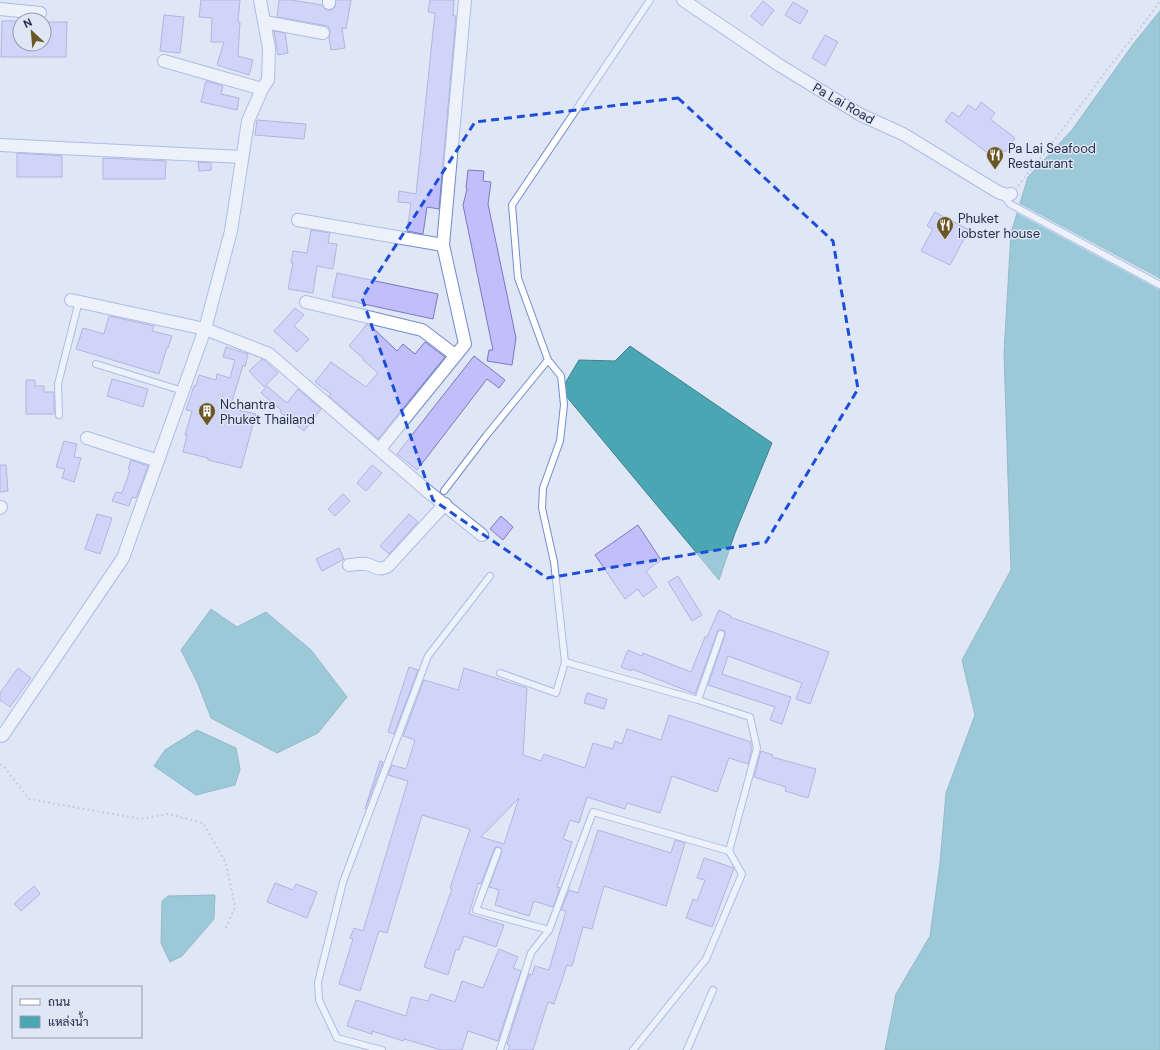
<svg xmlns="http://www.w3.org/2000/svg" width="1160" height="1050" viewBox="0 0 1160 1050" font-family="'DM Sans',Sarabun,sans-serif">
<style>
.water{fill:#49a6b2;stroke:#3e8293}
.pier{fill:#dfe6f5}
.building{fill:#c1befc;stroke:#7e78c0;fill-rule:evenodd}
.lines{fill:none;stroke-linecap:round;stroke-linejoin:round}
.service-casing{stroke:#708cd1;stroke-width:8}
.minor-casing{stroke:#708cd1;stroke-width:14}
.path{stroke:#a6afc2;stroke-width:2;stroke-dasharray:2 3;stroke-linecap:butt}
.service{stroke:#fff;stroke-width:6}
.minor{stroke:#fff;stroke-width:12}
.marked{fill:none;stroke:#1d4ed8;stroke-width:3;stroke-dasharray:8 5;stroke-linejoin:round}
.labels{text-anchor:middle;stroke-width:3;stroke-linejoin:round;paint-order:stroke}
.street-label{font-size:13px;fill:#232e4b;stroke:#dfe6f5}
.poi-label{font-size:13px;fill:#232e4b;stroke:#dfe6f5;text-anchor:start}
</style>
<rect width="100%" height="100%" fill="#dfe6f5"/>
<g class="water">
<polygon points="1160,11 1160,1050 885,1050 896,994 930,936 940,863 946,793 975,715 962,660 1011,570 1004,353 1011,233 1028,177 1072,130 1134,43"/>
<polygon points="630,346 772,443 735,533 719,580 561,390 579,360 615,361"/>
<polygon points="211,609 237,627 266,612 311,650 347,697 318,733 277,753 211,718 198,684 181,650"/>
<polygon points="197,730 236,748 240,769 235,785 196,795 154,766 165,750"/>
<polygon points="215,895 214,919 182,956 170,962 161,943 162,901 168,896"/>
</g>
<polygon class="pier" points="1018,203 1160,279 1160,290 1015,212"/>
<g class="building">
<polygon points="201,0 240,0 238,22 240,22 238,56 253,60 249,75 217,65 224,42 211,42 212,18 199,17"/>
<polygon points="279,0 291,0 322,5 325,9 329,10 332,10 335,7 336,0 351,0 346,29 342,28 345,48 331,50 329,37 330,31 328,26 277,17"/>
<polygon points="430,0 454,0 453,16 456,16 439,209 427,207 423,234 407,231 411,203 398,202 399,191 416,194 435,13 428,12"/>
<polygon points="763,1 774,10 762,26 751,16"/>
<polygon points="793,2 808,11 800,24 785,15"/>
<polygon points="164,15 184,17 180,53 160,51"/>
<polygon points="2,21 20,21 20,44 44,44 44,22 67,22 66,57 1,57"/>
<polygon points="274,31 285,33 288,53 278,55"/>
<polygon points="825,35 838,42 825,66 812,58"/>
<polygon points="206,81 223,86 221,94 239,98 237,110 201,102"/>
<polygon points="981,102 995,113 990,119 1015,138 1005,152 999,148 993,157 945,121 952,112 959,117 968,105 976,110"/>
<polygon points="257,120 306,124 304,139 255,135"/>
<polygon points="17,153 62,156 62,177 17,177"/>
<polygon points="103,158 166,161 165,179 103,179"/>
<polygon points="198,162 211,163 211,170 199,171"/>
<polygon points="468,170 484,171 483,181 491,182 488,204 516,338 512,365 487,361 489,350 493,350 463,205 467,189 466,188"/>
<polygon points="935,212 969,230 950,265 921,251 933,229 927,226"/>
<polygon points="311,230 330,233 328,243 337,244 333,269 317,266 313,293 288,289 293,263 291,263 293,251 307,253"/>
<polygon points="337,273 438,294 433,319 359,303 359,302 332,297"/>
<polygon points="295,308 304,315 294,326 309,339 297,352 274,331"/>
<polygon points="109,316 154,326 152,331 172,336 168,348 167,347 159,374 76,349 83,328 104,334"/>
<polygon points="367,324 375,330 397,351 403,344 415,354 425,342 445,357 378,439 329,396 331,394 315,382 331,362 366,387 378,373 363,360 364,359 349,346"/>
<polygon points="226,347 248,354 245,367 243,365 230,408 256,414 241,468 208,460 208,458 183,452 187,435 185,435 192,411 186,410 194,386 196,386 199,375 216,380 217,374 230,378 235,360 223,357"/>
<polygon points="474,356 505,380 499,388 487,379 417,470 397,454"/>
<polygon points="262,359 265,361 278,373 264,387 249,371"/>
<polygon points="112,379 148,389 143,407 107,396"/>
<polygon points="26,380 35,380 35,386 44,386 44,392 54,392 54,414 26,414"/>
<polygon points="267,386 287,403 298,389 321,409 304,431 280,412 281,410 261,393"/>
<polygon points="64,441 77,444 74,457 81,458 74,482 62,478 65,469 56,467"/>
<polygon points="131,460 148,466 136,498 132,497 129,506 112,501 116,492 122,493 130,470 128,469"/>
<polygon points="0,465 6,465 8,491 0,492"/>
<polygon points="372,465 382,473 366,491 357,483"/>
<polygon points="343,494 350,501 335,516 328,509"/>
<polygon points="97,514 112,518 100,554 85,549"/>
<polygon points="409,514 418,522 389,554 380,546"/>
<polygon points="501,516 513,527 503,540 490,529"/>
<polygon points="638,525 661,560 646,571 657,587 643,597 638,589 625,599 595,555"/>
<polygon points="339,548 344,559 322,571 316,559"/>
<polygon points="678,576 702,615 692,621 668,582"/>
<polygon points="719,610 731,616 730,617 829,652 810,704 796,699 802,683 728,656 722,674 791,697 782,724 770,720 775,707 708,685 725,635 725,631 722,630 718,630 717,633 695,694 632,669 631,671 621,667 628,650 642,656 643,653 691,672 705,637 707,637"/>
<polygon points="409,667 418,670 394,734 388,732"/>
<polygon points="18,668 31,678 10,707 0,700 0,693"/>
<path d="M464,668L527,688L523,755L541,761L544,754L585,768L593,743L613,749L615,741L622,744L627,729L661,740L669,715L751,742V748H752L748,764L729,758L717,792L672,776L660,813L627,803L625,809L587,797L579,823L570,820L563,839L572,842L557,887L560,888L553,907L534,901L529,916L495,905L499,890L489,887L502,851L500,847H495L481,884L478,883L469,914L504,925L496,947L464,936L459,950L456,949L448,975L424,967L452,889L450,888L470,829L422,815L387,933L379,931L360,991L339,984L353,939L350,938L354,928L363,931L408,781L388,775L392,765L406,769L415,740L403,736L424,680L458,690ZM519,798L504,844L481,837Z"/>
<polygon points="587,693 607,699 604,709 584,703"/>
<polygon points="761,751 773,755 772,757 816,769 808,798 785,791 786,787 754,777"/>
<polygon points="380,761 383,762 365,809"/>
<polygon points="598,830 671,853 675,840 685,843 666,906 604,886 592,929 583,927 572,966 567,965 554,1004 548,1002 533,1050 508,1050 510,1046 507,1044 529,974 532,975 535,966 549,970 566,911 561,910 569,890 578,893"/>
<polygon points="704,858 734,868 712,927 686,918 693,899 697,901 705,880 697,878"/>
<polygon points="275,883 293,890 296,884 317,892 307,918 267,902"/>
<polygon points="34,886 40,894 21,911 14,904"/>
<polygon points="499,949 518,957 513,968 521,971 498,1041 468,1031 462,1050 441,1050 404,1039 403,1041 372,1031 372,1034 347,1026 356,1000 406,1016 411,997 428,1001 431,994 455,1002 462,981 483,988"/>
</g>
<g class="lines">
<g class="service-casing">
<g id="service">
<polyline points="1004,196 1010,204 1160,285"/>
<polyline points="96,364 183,391"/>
<polyline points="59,415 58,384 79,301"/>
<polyline points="444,491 486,436 548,360 518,278 512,205 650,0"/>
<polyline points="500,673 556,693 565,662"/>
<polyline points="698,700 721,634"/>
<polyline points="498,851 476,910 549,930"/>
<polyline points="382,1050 337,1038 319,1000 318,982 343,882 428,656 490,576"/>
<polyline points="500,1050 531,953 549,930 593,812 729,851 757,748 750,717 698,700 565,662 554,562 542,508 543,488 560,441 564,405 561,376 548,360"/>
<polyline points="633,1050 706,959 742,874 729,851"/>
<polyline points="687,1050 713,990"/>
</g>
</g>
<g class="minor-casing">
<g id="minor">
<polyline points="683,0 779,65 861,115 903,134 998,192 1007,195 1011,194"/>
<polyline points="329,3 329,0"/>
<polyline points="0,9 40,13"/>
<polyline points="265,22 323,33"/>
<polyline points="164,61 262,89"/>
<polyline points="0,145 242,157"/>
<polyline points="298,220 443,245"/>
<polyline points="71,300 205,329 269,354 426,490 482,535"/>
<polyline points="306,302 422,330 455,355"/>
<polyline points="87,438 158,461"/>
<polyline points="383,445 465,344 443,245 465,0"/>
<polyline points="0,508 1,507"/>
<path d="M349,565C354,565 360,563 366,564C376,566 377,572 388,566L445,504"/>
<polyline points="0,736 3,735 123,558 205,329 231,231 248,121 262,89 268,80 269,48 260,0"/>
</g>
</g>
<g class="path">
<path d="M1018,186C1048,149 1076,112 1104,74C1122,50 1142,27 1160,1"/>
<polyline points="0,764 5,768 29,799 141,819 168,814 203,823 226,863 235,907 225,930"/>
</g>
<use href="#service" class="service"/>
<use href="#minor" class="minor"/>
</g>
<path d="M0 0H1160V1050H0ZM678,98L833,241L858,389L766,542L547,578L433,500L362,298L475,122Z" fill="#dfe6f5" fill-opacity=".55" fill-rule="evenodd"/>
<path class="marked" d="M678,98L833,241L858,389L766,542L547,578L433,500L362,298L475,122Z"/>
<defs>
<g id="restaurant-pin" transform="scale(0.9)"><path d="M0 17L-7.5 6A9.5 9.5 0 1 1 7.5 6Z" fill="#6b5625" stroke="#dfe6f5"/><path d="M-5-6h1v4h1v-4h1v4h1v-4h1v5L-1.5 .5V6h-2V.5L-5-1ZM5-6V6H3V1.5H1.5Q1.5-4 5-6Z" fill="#fff"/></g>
<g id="building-pin" transform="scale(0.9)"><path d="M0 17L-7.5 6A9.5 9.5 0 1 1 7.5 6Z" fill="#6b5625" stroke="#dfe6f5"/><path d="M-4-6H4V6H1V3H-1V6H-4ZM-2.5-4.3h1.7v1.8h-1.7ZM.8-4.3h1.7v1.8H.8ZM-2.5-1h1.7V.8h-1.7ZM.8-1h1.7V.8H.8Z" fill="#fff"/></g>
</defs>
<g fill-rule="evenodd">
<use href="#restaurant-pin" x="995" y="155"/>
<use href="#restaurant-pin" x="945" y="225"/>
<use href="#building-pin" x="207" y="411"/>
</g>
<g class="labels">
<g class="street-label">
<text transform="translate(844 103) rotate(30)" y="5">Pa Lai Road</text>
</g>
<g class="poi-label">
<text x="1008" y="153">Pa Lai Seafood<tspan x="1008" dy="15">Restaurant</tspan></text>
<text x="958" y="223">Phuket<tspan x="958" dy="15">lobster house</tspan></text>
<text x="220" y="409">Nchantra<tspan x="220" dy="15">Phuket Thailand</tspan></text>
</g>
</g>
<rect x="12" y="986" width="130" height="52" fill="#dfe6f5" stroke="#949cb1"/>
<rect x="20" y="999" width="20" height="6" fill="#ffffff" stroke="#949cb1"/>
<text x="48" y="1006" font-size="12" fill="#232e4b">ถนน</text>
<rect x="20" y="1016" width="20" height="12" fill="#49a6b2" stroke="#949cb1"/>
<text x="48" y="1026" font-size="12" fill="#232e4b">แหล่งน้ำ</text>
<g transform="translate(32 32) rotate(334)"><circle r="19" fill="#dfe6f5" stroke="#949cb1"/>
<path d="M0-3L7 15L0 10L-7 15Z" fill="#6b5625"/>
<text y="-6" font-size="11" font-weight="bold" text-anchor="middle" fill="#232e4b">N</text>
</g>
</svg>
